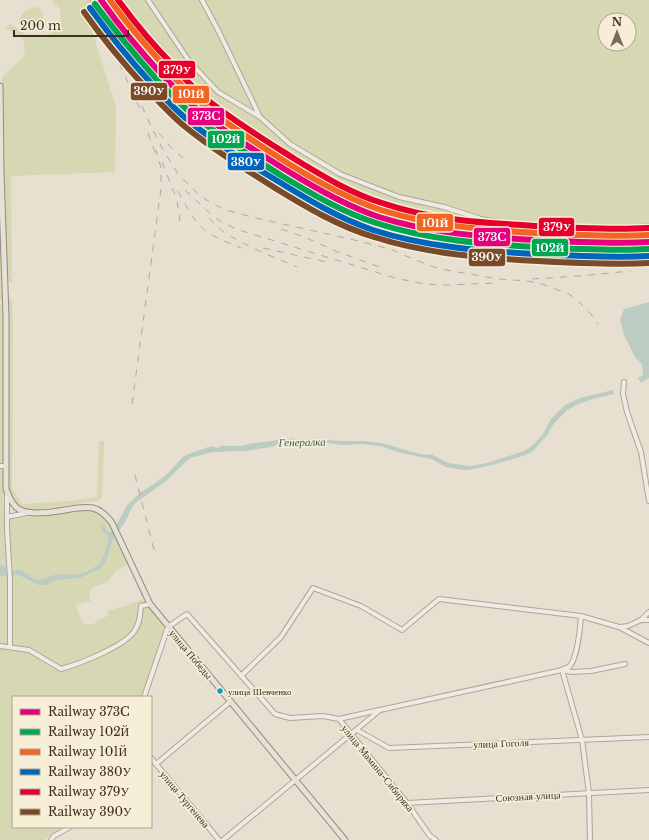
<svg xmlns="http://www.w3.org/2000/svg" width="649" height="840" viewBox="0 0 649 840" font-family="'Libre Baskerville',serif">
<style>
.green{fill:#d6d7b3;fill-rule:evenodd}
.water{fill:#bcccc2}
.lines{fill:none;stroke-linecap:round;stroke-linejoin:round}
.minor-casing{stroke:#ada599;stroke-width:6}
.major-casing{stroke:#928b80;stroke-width:7}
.minor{stroke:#efebe3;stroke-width:4}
.major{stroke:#e6e1d4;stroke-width:5}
.rail{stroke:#afaaa2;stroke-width:1;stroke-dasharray:7 7;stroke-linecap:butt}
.rail-1-casing{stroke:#f7eed8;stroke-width:9}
.rail-2-casing{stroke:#f7eed8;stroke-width:9}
.rail-3-casing{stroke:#f7eed8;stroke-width:9}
.rail-4-casing{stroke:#f7eed8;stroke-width:9}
.rail-5-casing{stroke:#f7eed8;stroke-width:9}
.rail-6-casing{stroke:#f7eed8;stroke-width:9}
.rail-1{stroke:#e5007d;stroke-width:6}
.rail-2{stroke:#00a651;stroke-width:6}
.rail-3{stroke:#f26522;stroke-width:6}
.rail-4{stroke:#0065bd;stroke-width:6}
.rail-5{stroke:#e4002b;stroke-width:6}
.rail-6{stroke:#7a4b2a;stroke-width:6}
.bus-dot{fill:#03a3c5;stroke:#f7eed8;stroke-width:1.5}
.labels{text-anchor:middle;stroke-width:3.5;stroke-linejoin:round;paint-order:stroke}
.bus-label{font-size:9px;fill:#3d2e20;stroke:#f7eed8;text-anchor:start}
.street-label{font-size:10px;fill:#3d2e20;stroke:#f7eed8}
.water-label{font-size:11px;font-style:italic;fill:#2f5d5a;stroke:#f7eed8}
.line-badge{stroke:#f7eed8;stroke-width:1.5}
.badge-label{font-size:11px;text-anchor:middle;font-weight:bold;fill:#fff}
</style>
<rect width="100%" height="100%" fill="#e7e0d1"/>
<g class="green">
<path d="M51,0H649V249L599,250L541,248L471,243L439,240L390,237L203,128L140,63L109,22L92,31L116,107L115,172L11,176L12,282H7L3,172L2,77L19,61L24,55L25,50L24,41L22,38L6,28V26L11,24L27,35L44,38L61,24L60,9ZM605,20H629V44H605Z"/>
<path d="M33,7C49,7 45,35 27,28C24,27 21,24 18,23C20,14 25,11 33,7Z"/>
<path d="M0,244L1,246L3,300L0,301V305H3L4,316L3,483L4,520L81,510C98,510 105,514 112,530L110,532H107L106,529H102V531L108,535C109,543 104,557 98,564C95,568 81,574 76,575C70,575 64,573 57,574C50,576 43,581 36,579C28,578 24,566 14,571L7,569L4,566L0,564Z"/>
<polygon points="9,299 12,299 13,323 12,488 21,503 23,504 68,501 97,497 99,441 104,441 102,497 101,499 97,501 33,510 27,509 22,507 17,504 12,499 10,492 9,483"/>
<path d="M115,536L128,564L115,571L108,582L92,588L89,595L91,601L76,605L80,619L86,625L94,624L97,620L108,616L107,611L125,606L142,599C147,603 161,619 163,625C164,628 163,630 163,632L142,697H13V827H68L44,840H0V576L18,575L30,582L46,585L57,580L80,578L100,569Z"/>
</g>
<g class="water">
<polygon points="649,302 649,378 641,383 638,378 643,375 642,364 635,357 624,335 620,320 624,309"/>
<path d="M613,390L614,394L593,399L576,405L566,411L552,426L548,434L532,452L520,457L492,465L469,470H462L446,467L431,459L401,453L380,446L361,444L343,445L320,442L284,443L270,447L246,451L213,452L190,458L166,481L134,504L125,522L113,539L106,561L100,569L80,578L57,580L46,585H38L18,575L0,576V564L4,566L7,569L14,571C24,566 27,577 36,579C43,581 50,576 57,574C64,573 70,575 76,575C81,574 95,568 98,564C104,557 109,543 108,535L102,531V529L100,527L101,525L103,524L107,532H111L118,522L127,505L142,491L145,490L165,476L183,457L188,454L211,446L218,448L222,445L228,446H242L249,444L292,438L294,439H320L340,441H364L382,443L412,452L427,455L431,454L448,463L471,466L487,463L524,451L533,445L543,434L551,419L565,405L580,398Z"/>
</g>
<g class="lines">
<g class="minor-casing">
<g id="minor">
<polyline points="148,0 189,61 218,92 260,117"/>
<polyline points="202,0 219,32 260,117 290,144 340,174 399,197 444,207 481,219 519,226 623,228 649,226"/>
<polyline points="624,382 623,394 627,412 641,452 649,501"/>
<polyline points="0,466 6,466"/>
<polyline points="7,493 7,529 10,579 10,647"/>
<polyline points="7,517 27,513"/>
<polyline points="641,620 649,612"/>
<polyline points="620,627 628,626 641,620 649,620"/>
<path d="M0,646L29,650L61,669C79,664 126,646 135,630C140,623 140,615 141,606L150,604"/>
<path d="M563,669C563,669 568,667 569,667C578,658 580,628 581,616"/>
<polyline points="562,670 582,740 589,793 590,840"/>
<polyline points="241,676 281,637 313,588 361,606 402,630 439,599 581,616 619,627 649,643"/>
<polyline points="144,697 168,627 187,614 275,714 290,718 323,716 339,719 407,803 430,836 436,840"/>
<polyline points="339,719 379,710"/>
<polyline points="357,730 389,748 649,737"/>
<polyline points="151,758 219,840"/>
<polyline points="156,764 230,702"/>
<polyline points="407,803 649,790"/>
<polyline points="51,840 54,836 70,827"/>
<polyline points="223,840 380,710 562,670 572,672 591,671 625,664"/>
</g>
</g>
<g class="major-casing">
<path id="major" d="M0,86L1,172L6,316V489C9,496 11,503 17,508C29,518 62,510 77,508C82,508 88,507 93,508C101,510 107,516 112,523L150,604L345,840"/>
</g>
<use href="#minor" class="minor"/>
<use href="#major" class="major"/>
<g class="rail">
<polyline points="90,0 142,113"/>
<polyline points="110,33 124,57 139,79 236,166 251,175"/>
<polyline points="142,106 149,122 162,148 178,174 198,194 211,203 226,210 256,218 350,239 390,249 413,259 434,267 446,270 499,279 527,281 539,283 569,294 579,302 591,314 598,324"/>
<polyline points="148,133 156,155"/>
<polyline points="159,133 174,151 187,161"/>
<polyline points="162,162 177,200 180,221"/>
<polyline points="185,190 214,217 223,223 239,230 395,278 424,284 446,285 496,283"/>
<path d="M178,191C186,206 194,222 207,232C217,239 230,243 241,248"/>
<path d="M209,218C215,224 220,230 227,234C249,248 274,257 297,267"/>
<polyline points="281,229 302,236 338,252 382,268"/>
<polyline points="263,248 331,263"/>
<polyline points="485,263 501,263 570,262 624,267 649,267"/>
<polyline points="532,279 579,276 631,271"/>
<polyline points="132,404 161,189 161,168 156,150"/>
<polyline points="135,475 155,554"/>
</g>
<g class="rail-1-casing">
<path id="rail-1" d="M101,0C120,27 141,52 163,76C174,87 185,99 197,109C224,132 256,151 286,170C315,188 346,206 379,217C429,233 483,237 535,240C573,242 611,244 649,242"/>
</g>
<g class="rail-2-casing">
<path id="rail-2" d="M95,4C115,31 136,56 158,81C169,92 180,104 192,114C220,137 252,157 282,176C312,194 342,212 376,223C428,240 483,244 537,247C574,249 612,251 649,249"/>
</g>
<g class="rail-3-casing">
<path id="rail-3" d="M110,0C127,24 147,47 167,69C177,81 188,92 200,102C226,125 260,145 289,164C318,182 348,199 381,210C431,226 485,230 537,233C574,235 611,237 649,235"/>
</g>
<g class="rail-4-casing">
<path id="rail-4" d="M90,8C109,34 129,59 151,83C163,96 174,109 188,120C214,142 246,162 276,180C307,199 338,218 373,230C425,247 482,251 536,254C574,256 611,258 649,256"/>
</g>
<g class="rail-5-casing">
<path id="rail-5" d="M118,0C135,23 153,45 173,65C183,77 193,88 205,98C232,120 263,139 293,158C321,175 350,193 382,203C431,220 484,223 536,226C573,228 611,230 648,228"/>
</g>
<g class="rail-6-casing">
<path id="rail-6" d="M84,12C103,39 124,64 146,88C158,101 170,114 183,125C211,148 243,168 275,188C306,207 338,226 374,237C427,254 483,258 538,261C575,263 612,265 649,263"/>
</g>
<use href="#rail-1" class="rail-1"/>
<use href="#rail-2" class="rail-2"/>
<use href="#rail-3" class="rail-3"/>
<use href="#rail-4" class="rail-4"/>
<use href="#rail-5" class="rail-5"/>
<use href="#rail-6" class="rail-6"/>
</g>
<circle class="bus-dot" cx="220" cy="691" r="3.5"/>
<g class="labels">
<g class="bus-label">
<text x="228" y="695">улица Шевченко</text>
</g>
<g class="street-label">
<text transform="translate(191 654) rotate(50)" y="4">улица Победы</text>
<text transform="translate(501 743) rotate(-2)" y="4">улица Гоголя</text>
<text transform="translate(378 768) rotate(51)" y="4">улица Мамина-Сибиряка</text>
<text transform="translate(528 796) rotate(-3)" y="4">Союзная улица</text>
<text transform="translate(185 799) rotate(50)" y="4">улица Тургенева</text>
</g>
<g class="water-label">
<text transform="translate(302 442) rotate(-1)" y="4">Генералка</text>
</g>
</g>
<g class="line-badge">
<rect x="158" y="60" width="38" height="19" rx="4" fill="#e4002b"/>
<rect x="130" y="82" width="38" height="19" rx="4" fill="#7a4b2a"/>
<rect x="172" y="85" width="38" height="19" rx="4" fill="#f26522"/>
<rect x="187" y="107" width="38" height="19" rx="4" fill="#e5007d"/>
<rect x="207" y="130" width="38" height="19" rx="4" fill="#00a651"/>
<rect x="227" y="152" width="38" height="19" rx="4" fill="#0065bd"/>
<rect x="416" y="213" width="38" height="19" rx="4" fill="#f26522"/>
<rect x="538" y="217" width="37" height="20" rx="4" fill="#e4002b"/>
<rect x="473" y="227" width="38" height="20" rx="4" fill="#e5007d"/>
<rect x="531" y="238" width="38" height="19" rx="4" fill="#00a651"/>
<rect x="468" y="248" width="38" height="19" rx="4" fill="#7a4b2a"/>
</g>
<g class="badge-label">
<text x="177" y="74">379У</text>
<text x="149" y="95">390У</text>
<text x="191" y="98">101Й</text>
<text x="206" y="120">373C</text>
<text x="226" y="143">102Й</text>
<text x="246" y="166">380У</text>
<text x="435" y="227">101Й</text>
<text x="557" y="231">379У</text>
<text x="492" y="241">373C</text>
<text x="550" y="252">102Й</text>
<text x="487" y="261">390У</text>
</g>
<rect x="12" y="696" width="140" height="132" fill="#f7eed8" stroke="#ada18e"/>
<rect x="20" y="709" width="20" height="6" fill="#e5007d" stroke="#ada18e"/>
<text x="48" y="716" font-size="12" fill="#3d2e20">Railway 373C</text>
<rect x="20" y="729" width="20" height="6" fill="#00a651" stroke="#ada18e"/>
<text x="48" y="736" font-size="12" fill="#3d2e20">Railway 102Й</text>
<rect x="20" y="749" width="20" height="6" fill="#f26522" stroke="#ada18e"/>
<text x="48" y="756" font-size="12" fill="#3d2e20">Railway 101Й</text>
<rect x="20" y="769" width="20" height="6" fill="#0065bd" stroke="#ada18e"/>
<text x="48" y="776" font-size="12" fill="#3d2e20">Railway 380У</text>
<rect x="20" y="789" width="20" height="6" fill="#e4002b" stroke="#ada18e"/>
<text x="48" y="796" font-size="12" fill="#3d2e20">Railway 379У</text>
<rect x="20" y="809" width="20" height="6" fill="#7a4b2a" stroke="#ada18e"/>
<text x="48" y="816" font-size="12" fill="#3d2e20">Railway 390У</text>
<g transform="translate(617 32)"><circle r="19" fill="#f7eed8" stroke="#ada18e"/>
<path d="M0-3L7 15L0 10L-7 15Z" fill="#786c5e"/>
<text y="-6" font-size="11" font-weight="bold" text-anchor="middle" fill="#3d2e20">N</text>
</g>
<path d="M14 30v6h114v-6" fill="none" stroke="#3d2e20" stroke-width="2"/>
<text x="20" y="30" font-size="12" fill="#3d2e20" stroke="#f7eed8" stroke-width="3" paint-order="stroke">200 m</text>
</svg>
